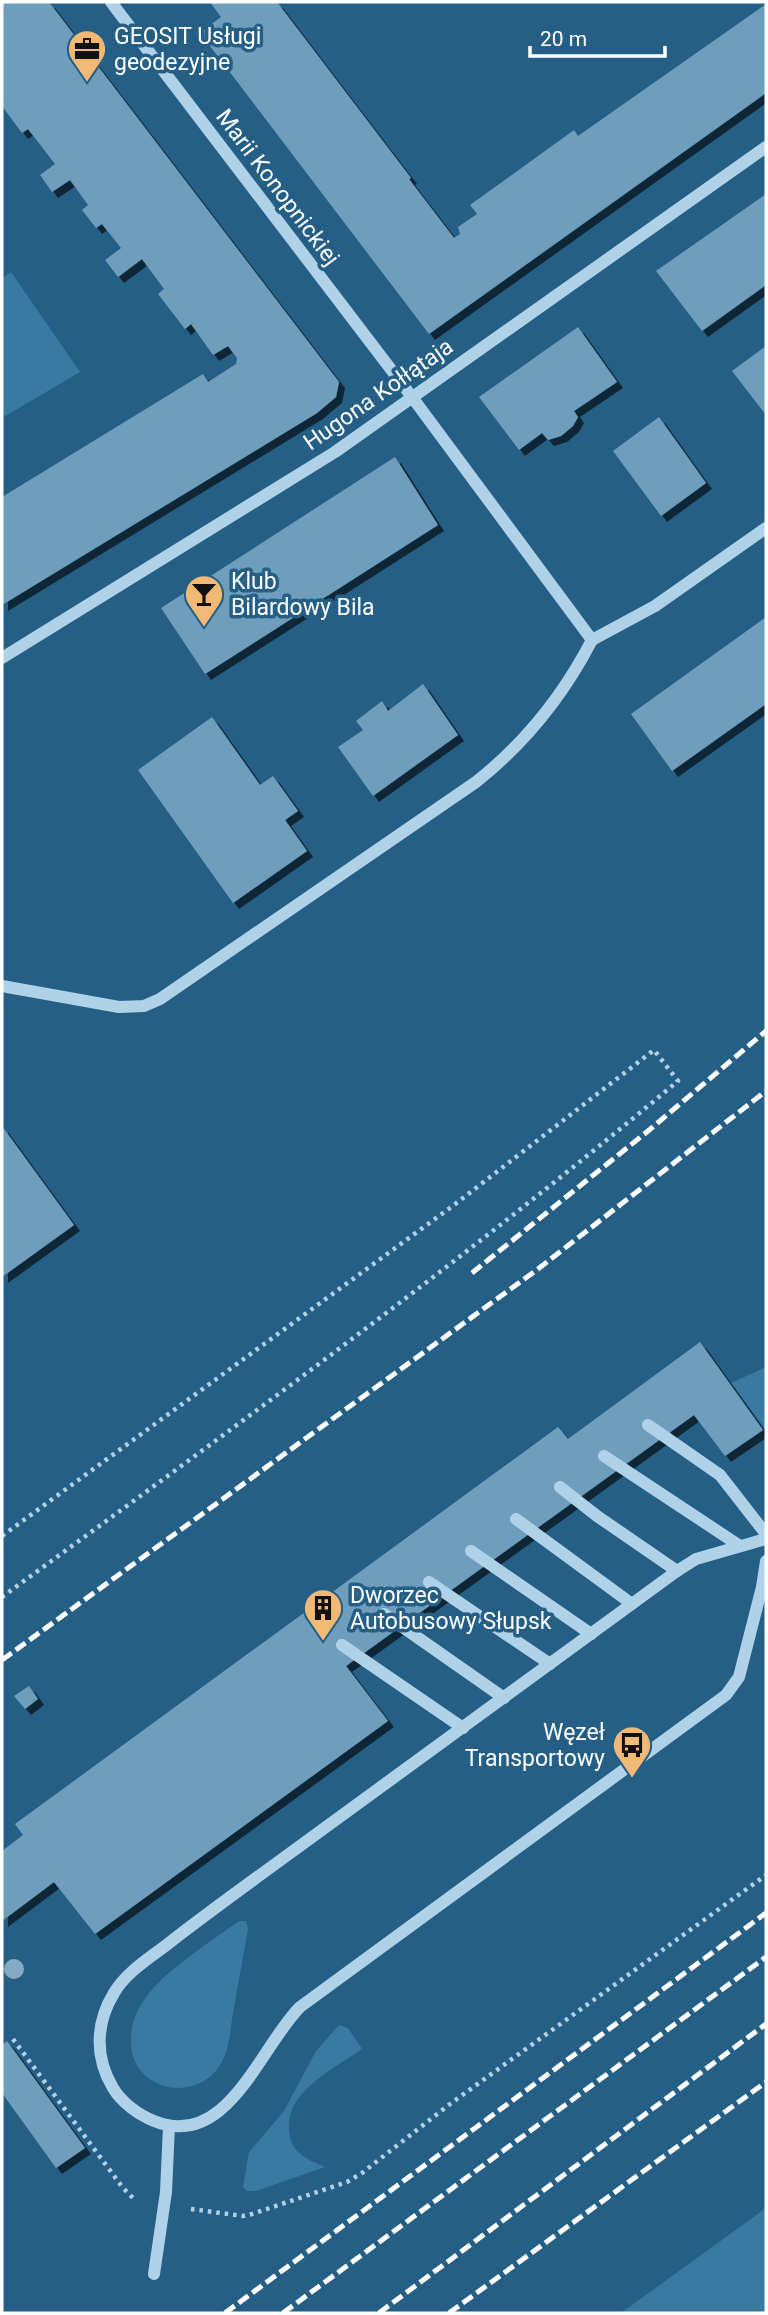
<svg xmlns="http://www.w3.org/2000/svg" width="768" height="2315" viewBox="0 0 768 2315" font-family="Roboto,sans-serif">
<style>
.green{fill:#3a7aa2}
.building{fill:#6e9ebc;filter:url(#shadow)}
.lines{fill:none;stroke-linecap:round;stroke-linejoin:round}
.path{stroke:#b0d2e8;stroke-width:4.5;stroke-dasharray:3.5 5;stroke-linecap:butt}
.minor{stroke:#b0d2e8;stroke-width:12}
.rail{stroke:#fff;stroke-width:5;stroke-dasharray:12 5;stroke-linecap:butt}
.tree{fill:#85abc4}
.labels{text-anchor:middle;stroke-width:7;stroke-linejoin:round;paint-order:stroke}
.poi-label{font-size:23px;fill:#fff;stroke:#255f86;text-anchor:start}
.street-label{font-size:23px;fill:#fff;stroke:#255f86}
</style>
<defs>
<filter id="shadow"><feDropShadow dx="6" dy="6" stdDeviation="0" flood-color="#0009"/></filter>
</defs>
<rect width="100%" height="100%" fill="#255f86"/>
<g class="green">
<polygon points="11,272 80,372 2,418 2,279"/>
<polygon points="766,1367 766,1430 731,1383"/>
<path d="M240,1921H246L248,1929C243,1957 238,1985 233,2013C230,2030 230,2049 220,2065C196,2104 132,2091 131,2043C129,1998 173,1969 205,1945C217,1937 228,1928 240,1921Z"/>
<path d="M339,2025L348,2028L362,2049C334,2069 285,2091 289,2131C291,2154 309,2160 325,2167L256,2191H247L243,2187L249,2152L284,2111L316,2051Z"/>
<polygon points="766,2208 766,2313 621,2313"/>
</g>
<g class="building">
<polygon points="2,2 49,2 339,382 336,397 317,413 2,605 2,497 203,374 208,382 236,364 237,358 228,346 213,355 191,324 185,329 158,294 164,289 142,259 118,277 105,260 121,248 102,224 96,228 82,210 88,205 70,180 52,192 40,175 55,164 28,129 22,133 2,106"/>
<polygon points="210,2 277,2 411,178 409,179 454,238 460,234 458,227 477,214 470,205 574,130 578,136 766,4 766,93 429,334 200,33 221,17"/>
<polygon points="766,194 766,285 702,331 656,271"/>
<polygon points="578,327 617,382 574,411 578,417 573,426 561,436 548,440 542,433 519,450 479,397"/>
<polygon points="766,346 766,415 732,371"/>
<polygon points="659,417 706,483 661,516 613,451"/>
<polygon points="395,457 438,525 205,674 161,608"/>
<polygon points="766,617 766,704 672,771 631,714"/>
<polygon points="423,684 458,735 373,796 338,747 363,730 356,721 382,701 388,711"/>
<polygon points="212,717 260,785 273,776 298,811 285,820 307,851 233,903 138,770"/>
<polygon points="2,1126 74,1225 2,1277"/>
<polygon points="700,1342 763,1430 725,1456 694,1415 346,1666 388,1721 95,1934 54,1882 2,1921 2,1851 23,1835 15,1824 558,1427 568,1439"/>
<polygon points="29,1686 38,1699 25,1709 14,1696"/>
<polygon points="7,2041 85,2148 56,2168 2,2093 2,2045"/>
</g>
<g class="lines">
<g class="path">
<path d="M2,1536L454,1205L654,1050L678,1081C461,1263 231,1430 2,1597"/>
<polyline points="13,2039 123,2188 134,2199"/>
<polyline points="191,2209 243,2216 252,2214 347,2182 362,2173 450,2104 766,1875"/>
</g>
<g class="minor">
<polyline points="592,640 655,606 766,528"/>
<polyline points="2,658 335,452 766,147"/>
<path d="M2,986L119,1007L144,1006L160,999L476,782C524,744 564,694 592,640L412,397L111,2"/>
<polyline points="648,1425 720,1475 766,1534"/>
<polyline points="604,1456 740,1546"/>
<polyline points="560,1487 597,1516 677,1571"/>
<polyline points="516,1519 632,1604"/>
<path d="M766,1539L696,1559L677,1571C541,1671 404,1770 267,1870C234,1894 201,1918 169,1943C150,1958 126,1972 114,1993C95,2024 95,2058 113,2088C122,2103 139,2115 154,2121C227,2151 260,2047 300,2007L726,1695L739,1677L762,1587L766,1561"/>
<polyline points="471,1551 591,1634"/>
<polyline points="429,1582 550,1664"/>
<polyline points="384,1614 504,1698"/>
<polyline points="342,1645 463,1728"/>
<polyline points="154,2274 166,2192 169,2126"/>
</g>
<g class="rail">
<polyline points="472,1273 648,1131 766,1031"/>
<polyline points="2,1660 538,1269 766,1091"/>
<polyline points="225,2313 766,1913"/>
<polyline points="283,2313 766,1957"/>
<polyline points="379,2313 766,2024"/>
<polyline points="449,2313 766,2082"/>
</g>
</g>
<circle class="tree" cx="14" cy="1969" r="10"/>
<defs>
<g id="office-pin" transform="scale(2.0125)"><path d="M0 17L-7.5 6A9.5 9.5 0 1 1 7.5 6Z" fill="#f2b974" stroke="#255f86"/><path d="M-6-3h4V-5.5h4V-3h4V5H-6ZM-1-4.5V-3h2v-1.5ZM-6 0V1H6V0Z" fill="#111"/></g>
<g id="bar-pin" transform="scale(2.0125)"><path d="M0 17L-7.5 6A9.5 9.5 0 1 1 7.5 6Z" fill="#f2b974" stroke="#255f86"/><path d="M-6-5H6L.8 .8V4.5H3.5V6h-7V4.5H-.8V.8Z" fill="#111"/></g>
<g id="building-pin" transform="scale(2.0125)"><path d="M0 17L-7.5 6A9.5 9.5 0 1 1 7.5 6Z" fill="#f2b974" stroke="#255f86"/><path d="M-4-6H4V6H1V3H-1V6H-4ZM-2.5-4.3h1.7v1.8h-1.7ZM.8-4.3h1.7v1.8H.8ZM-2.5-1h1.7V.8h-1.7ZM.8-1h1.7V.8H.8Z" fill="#111"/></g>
<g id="bus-pin" transform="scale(2.0125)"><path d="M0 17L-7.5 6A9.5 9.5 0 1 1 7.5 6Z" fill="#f2b974" stroke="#255f86"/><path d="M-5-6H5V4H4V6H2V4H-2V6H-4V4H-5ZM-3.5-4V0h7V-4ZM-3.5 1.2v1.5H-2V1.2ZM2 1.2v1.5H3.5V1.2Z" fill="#111"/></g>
</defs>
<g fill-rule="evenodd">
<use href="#office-pin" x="87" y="49"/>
<use href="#bar-pin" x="204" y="594"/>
<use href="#building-pin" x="323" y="1608"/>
<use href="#bus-pin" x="632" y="1745"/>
</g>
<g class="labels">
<g class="poi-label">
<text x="114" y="44">GEOSIT Usługi<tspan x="114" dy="26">geodezyjne</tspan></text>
<text x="231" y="589">Klub<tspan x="231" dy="26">Bilardowy Bila</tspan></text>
<text x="350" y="1603">Dworzec<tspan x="350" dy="26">Autobusowy Słupsk</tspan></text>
<text x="605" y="1740" text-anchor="end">Węzeł<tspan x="605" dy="26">Transportowy</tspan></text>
</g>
<g class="street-label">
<text transform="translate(278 187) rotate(53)" y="8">Marii Konopnickiej</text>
<text transform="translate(378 394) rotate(-35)" y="8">Hugona Kołłątaja</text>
</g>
</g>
<rect width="768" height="2315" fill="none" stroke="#ffffff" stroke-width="7"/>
<path d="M530 46v10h135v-10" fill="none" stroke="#ffffff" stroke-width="3.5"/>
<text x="540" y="46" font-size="21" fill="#ffffff" stroke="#255f86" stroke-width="5" paint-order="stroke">20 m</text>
</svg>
